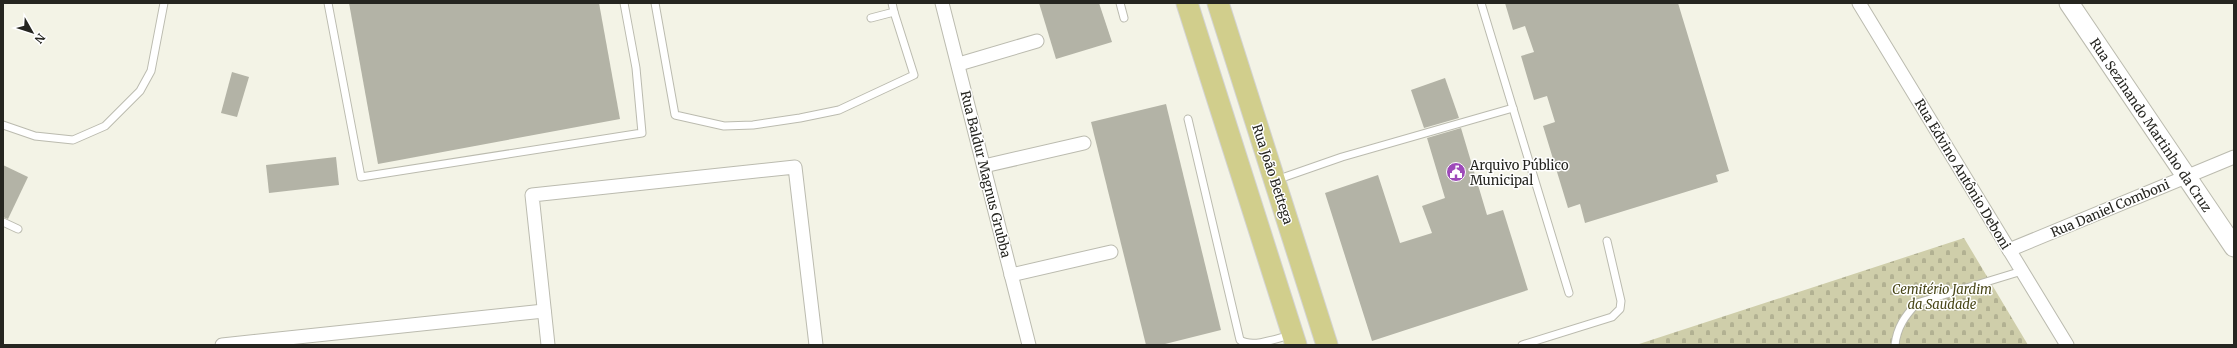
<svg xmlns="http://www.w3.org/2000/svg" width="2237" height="348" viewBox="0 0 2237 348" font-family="Merriweather,serif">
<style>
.cemetery{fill:url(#cemetery-stones)}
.building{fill:#b3b3a6}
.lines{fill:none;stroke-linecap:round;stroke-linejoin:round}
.lane-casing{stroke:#bbbbaf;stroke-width:9}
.street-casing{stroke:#bbbbaf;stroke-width:15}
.secondary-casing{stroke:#bbbbaf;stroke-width:21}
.primary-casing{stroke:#d3d3d2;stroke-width:23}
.lane{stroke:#fff;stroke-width:7}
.street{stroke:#fff;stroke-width:13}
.secondary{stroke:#fff;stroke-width:19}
.primary{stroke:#d1ce8c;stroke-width:21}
.labels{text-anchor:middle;stroke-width:3;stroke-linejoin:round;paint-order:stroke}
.street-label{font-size:13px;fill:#252520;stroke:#fff}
.poi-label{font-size:13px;fill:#252520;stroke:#fff;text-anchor:start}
.park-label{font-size:13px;font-style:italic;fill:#494718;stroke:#fff}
</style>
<defs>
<pattern id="cemetery-stones" width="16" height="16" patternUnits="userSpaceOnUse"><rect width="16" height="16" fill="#cfceaa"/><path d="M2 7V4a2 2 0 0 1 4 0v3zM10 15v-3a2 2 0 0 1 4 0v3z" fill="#b2b192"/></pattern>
</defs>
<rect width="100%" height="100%" fill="#f3f3e6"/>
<polygon class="cemetery" points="1964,238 2028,345 1636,345"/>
<g class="building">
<polygon points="349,3 599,3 620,119 378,164"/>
<polygon points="1039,3 1099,3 1112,42 1056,59"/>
<polygon points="1505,3 1678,3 1729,171 1716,175 1718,182 1585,223 1580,204 1568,208 1543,126 1555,122 1547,96 1534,100 1521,56 1534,52 1525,26 1513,30"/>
<polygon points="232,72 249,77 237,117 221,113"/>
<polygon points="1445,78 1459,118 1424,128 1411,90"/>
<polygon points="1166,104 1221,330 1161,345 1146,345 1091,122"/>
<polygon points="1461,128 1487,215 1503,210 1528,290 1372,341 1325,193 1378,175 1400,243 1432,233 1422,206 1445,198 1427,138"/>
<polygon points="336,157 339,185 269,193 266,165"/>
<polygon points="3,165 28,177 8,219 3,217"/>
</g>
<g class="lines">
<g class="lane-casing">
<g id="lane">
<polyline points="328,3 361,177 642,133 636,68 624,3"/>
<polyline points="655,3 675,115 724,126 753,125 800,118 839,110 914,75 894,12"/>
<polyline points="1120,3 1124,18"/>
<polyline points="1481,3 1569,293"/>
<polyline points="871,18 894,12 892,3"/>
<path d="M1188,119L1240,340C1252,348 1276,339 1290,335"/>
<polyline points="3,125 35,136 73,140 105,126 140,91 151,71 164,3"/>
<polyline points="1276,180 1342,157 1513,108"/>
<polyline points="3,222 18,229"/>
<polyline points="1522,345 1612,317 1620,309 1621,301 1607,241"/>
<path d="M1895,345C1897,327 1905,316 1917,303L2022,271"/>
</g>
</g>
<g class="street-casing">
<g id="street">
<polyline points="942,3 1029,345"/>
<polyline points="1859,3 2067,345"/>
<polyline points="959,64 1037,41"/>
<polyline points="984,166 1084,143"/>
<polyline points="2009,250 2234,157"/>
<polyline points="1011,275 1111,252"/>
<polyline points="222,345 544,311"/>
<polyline points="548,345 532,195 795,167 816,345"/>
</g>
</g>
<g class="secondary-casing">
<polyline id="secondary" points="2069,3 2234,247"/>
</g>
<g class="primary-casing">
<g id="primary">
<polyline points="1187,3 1296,345"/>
<polyline points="1218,3 1327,345"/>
</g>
</g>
<use href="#lane" class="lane"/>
<use href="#street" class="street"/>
<use href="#secondary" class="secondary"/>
<use href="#primary" class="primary"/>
</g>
<defs>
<g id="civic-disc" transform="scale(1)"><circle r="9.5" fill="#9d4ab9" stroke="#fff"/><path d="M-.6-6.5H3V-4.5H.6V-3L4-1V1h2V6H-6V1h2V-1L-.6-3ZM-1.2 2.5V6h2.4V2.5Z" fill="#fff"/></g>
</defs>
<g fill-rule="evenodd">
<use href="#civic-disc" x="1456" y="172"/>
</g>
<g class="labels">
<g class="street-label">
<text transform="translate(2151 125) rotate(56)" y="5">Rua Sezinando Martinho da Cruz</text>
<text transform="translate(986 174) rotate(76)" y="5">Rua Baldur Magnus Grubba</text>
<text transform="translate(1273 174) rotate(72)" y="5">Rua João Bettega</text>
<text transform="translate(1963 174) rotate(59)" y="5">Rua Edvino Antônio Deboni</text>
<text transform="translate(2110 208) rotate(-23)" y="5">Rua Daniel Comboni</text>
</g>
<g class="poi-label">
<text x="1470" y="170">Arquivo Público<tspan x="1470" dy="15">Municipal</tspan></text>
</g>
<g class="park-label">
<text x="1942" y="294">Cemitério Jardim<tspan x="1942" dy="15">da Saudade</tspan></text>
</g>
</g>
<rect width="2237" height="348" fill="none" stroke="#252520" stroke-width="8"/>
<g transform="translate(32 32) rotate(129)" stroke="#ffffff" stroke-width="3" paint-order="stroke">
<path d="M0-3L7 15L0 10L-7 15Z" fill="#252520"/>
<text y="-6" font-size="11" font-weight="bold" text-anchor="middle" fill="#252520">N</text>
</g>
</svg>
